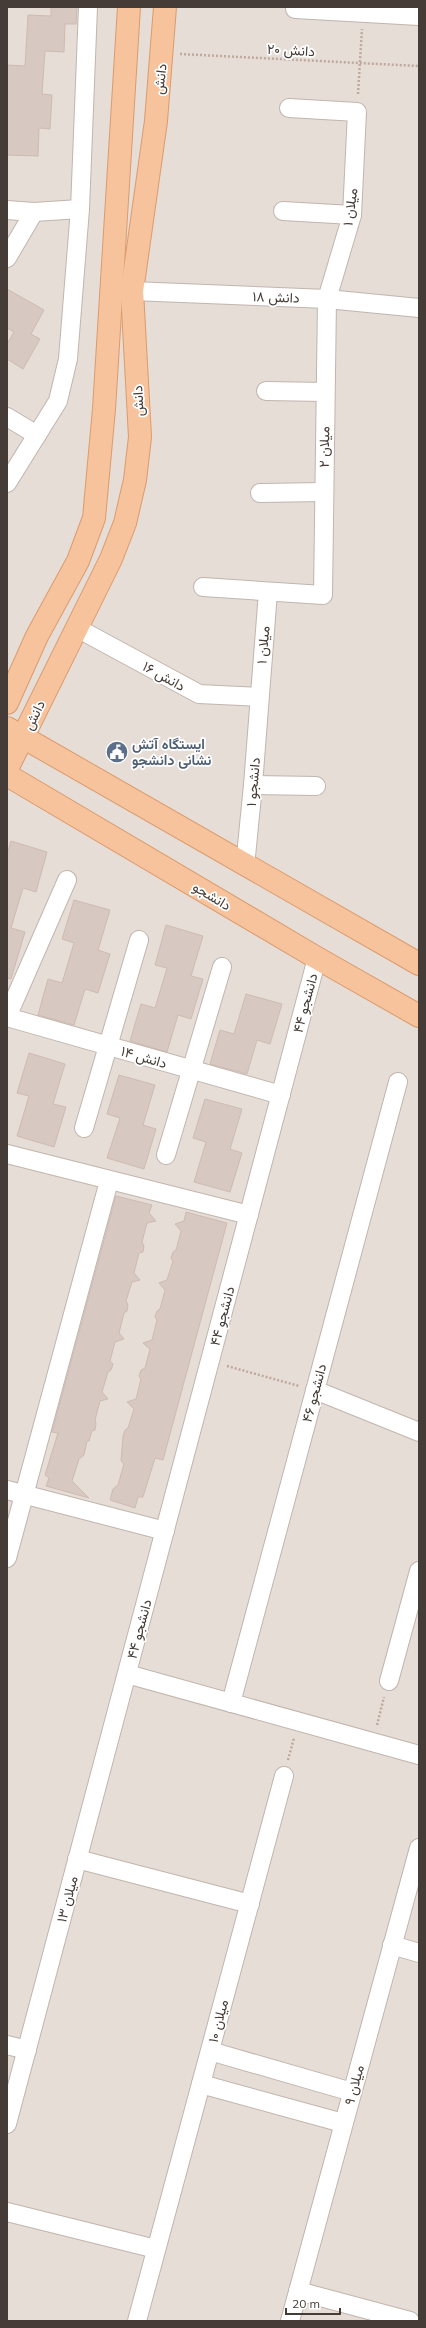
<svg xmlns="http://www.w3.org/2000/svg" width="426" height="2328" viewBox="0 0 426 2328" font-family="Mulish,Vazirmatn,sans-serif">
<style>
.residential{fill:#e6ddd6}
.building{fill:#d7c8c1;stroke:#cebbb2}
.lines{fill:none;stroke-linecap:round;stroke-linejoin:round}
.minor-casing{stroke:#c1b5ae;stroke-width:20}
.major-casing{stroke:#db9b6d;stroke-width:24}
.path{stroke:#bea99d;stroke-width:2.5;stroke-dasharray:2 2;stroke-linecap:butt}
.minor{stroke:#fff;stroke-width:18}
.major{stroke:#f7c39c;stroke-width:22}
.labels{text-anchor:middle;stroke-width:3.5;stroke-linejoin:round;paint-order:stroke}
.street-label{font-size:14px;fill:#453c37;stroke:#fff}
.service-label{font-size:14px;font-weight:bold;fill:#4e5e75;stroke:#fff;text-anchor:start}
</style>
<rect width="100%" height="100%" fill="#f3ece8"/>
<rect class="residential" x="7" y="7" width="412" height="2314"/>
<g class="building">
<polygon points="51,7 77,7 76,24 65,24 64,52 45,51 42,94 52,95 50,129 39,128 38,156 7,155 7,65 25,66 28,15 51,16"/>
<polygon points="7,289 44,310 31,334 40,339 23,369 7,359 7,344 14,332 7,328"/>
<polygon points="11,841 47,852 36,892 23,888 11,928 25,932 11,979 7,978 7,855"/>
<polygon points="74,900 110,910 98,950 110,954 98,993 85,989 74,1025 38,1015 48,979 62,983 74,943 62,939"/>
<polygon points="166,925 203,936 191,976 203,979 191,1019 178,1015 167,1052 130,1041 141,1004 155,1008 167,968 155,965"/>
<polygon points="246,994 282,1004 270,1044 257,1040 247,1074 210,1064 220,1030 234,1034"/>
<polygon points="29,1053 65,1064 53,1104 66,1107 54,1147 17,1136 29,1096 17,1093"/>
<polygon points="119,1075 155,1085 143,1125 156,1129 144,1169 107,1158 120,1118 107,1114"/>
<polygon points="205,1099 242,1109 230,1149 242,1153 230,1192 194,1182 206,1142 193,1138"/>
<polygon points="116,1196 152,1205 149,1213 156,1221 147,1223 142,1242 144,1246 143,1252 139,1253 134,1273 140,1280 132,1282 126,1301 128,1305 127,1311 124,1313 119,1333 124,1339 115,1342 110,1361 113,1364 111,1370 108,1372 102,1392 108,1399 100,1401 95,1420 96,1424 95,1430 92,1431 89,1441 87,1441 84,1455 79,1459 72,1481 89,1498 46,1486 49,1478 45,1475 58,1433 52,1432"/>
<polygon points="186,1212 227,1223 163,1460 155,1458 143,1497 138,1497 135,1508 110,1500 113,1489 118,1485 124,1464 121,1461 123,1436 125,1430 128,1428 134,1409 127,1402 136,1399 141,1379 139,1376 141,1370 145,1368 150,1349 143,1343 152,1340 157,1320 155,1317 157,1311 160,1309 165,1290 159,1283 167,1280 173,1261 171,1258 173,1252 176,1250 181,1231 175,1224 184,1221"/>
</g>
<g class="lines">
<g class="minor-casing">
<g id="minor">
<polyline points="295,9 419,16"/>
<polyline points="7,210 34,212 80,209"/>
<polyline points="283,211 352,215"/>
<polyline points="7,258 34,212"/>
<polyline points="132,291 327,299 419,308"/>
<polyline points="266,391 325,392"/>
<polyline points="7,417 37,435"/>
<polyline points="7,483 58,401 68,359 80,209 88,7"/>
<polyline points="260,493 323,492"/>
<polyline points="203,587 323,595 327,299 352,215 357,112 289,108"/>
<polyline points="77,628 199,694 259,697"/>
<polyline points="253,785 316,786"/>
<polyline points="245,866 253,785 268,592"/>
<polyline points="7,1017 281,1095"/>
<polyline points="7,1017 67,880"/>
<polyline points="84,1128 139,940"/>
<polyline points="7,1154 249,1215"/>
<polyline points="166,1155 222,967"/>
<polyline points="315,1390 419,1432"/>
<polyline points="7,1490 165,1531"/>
<polyline points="7,1558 109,1181"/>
<polyline points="127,1674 419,1755"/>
<polyline points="389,1681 419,1571"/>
<polyline points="231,1703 398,1082"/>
<polyline points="77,1859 250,1904"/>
<polyline points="392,1945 419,1953"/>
<polyline points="7,2045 27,2050"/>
<polyline points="210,2051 352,2092"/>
<polyline points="201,2084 343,2123"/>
<polyline points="7,2124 317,958"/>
<polyline points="7,2212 156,2249"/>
<polyline points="298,2291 410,2321"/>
<polyline points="137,2321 284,1776"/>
<polyline points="290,2321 419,1848"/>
</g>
</g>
<g class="major-casing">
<g id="major">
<polyline points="7,703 37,636 78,561 94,518 104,409 129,7"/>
<polyline points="7,728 419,964"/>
<polyline points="7,769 111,559 125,523 135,480 140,437 132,291 156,121 165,7"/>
<polyline points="7,775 317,958 419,1016"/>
</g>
</g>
<g class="path">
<polyline points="180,54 419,66"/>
<polyline points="358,94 362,29"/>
<polyline points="227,1366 299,1386"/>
<polyline points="377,1725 384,1697"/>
<polyline points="288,1760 294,1738"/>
</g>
<use href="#minor" class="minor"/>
<use href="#major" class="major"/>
</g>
<defs>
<g id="civic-disc" transform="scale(1.15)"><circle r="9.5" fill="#5c6f8a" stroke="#fff"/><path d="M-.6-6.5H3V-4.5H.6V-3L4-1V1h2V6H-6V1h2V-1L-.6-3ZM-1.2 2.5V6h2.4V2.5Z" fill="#fff"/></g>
</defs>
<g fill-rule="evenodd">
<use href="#civic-disc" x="117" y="752"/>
</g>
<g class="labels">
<g class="street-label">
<text transform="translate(291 50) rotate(3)" y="5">دانش ۲۰</text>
<text transform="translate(160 79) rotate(-84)" y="5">دانش</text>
<text transform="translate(350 207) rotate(-82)" y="5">میلان ۱</text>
<text transform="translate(276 297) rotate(2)" y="5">دانش ۱۸</text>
<text transform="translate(138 401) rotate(-93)" y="5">دانش</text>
<text transform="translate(324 447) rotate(-89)" y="5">میلان ۲</text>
<text transform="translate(263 645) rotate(-85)" y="5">میلان ۱</text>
<text transform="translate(164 676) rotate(29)" y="5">دانش ۱۶</text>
<text transform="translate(34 715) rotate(-64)" y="5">دانش</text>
<text transform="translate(253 782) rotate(-85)" y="5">دانشجو ۱</text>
<text transform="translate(212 896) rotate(31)" y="5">دانشجو</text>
<text transform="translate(305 1003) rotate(-75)" y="5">دانشجو ۴۴</text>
<text transform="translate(144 1057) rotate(16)" y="5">دانش ۱۴</text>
<text transform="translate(222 1316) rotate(-75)" y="5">دانشجو ۴۴</text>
<text transform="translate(314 1393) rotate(-75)" y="5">دانشجو ۴۶</text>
<text transform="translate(139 1629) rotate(-75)" y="5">دانشجو ۴۴</text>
<text transform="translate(67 1899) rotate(-75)" y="5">میلان ۱۳</text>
<text transform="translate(218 2021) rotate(-75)" y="5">میلان ۱۰</text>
<text transform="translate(354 2085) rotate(-75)" y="5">میلان ۹</text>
</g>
<g class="service-label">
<text x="132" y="749">ایستگاه آتش<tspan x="132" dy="16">نشانی دانشجو</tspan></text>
</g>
</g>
<rect width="426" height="2328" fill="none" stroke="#453c37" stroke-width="16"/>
<path d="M286 2308v6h54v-6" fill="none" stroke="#453c37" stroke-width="2"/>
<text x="292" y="2308" font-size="12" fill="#453c37" stroke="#ffffff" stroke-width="3" paint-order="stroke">20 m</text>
</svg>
